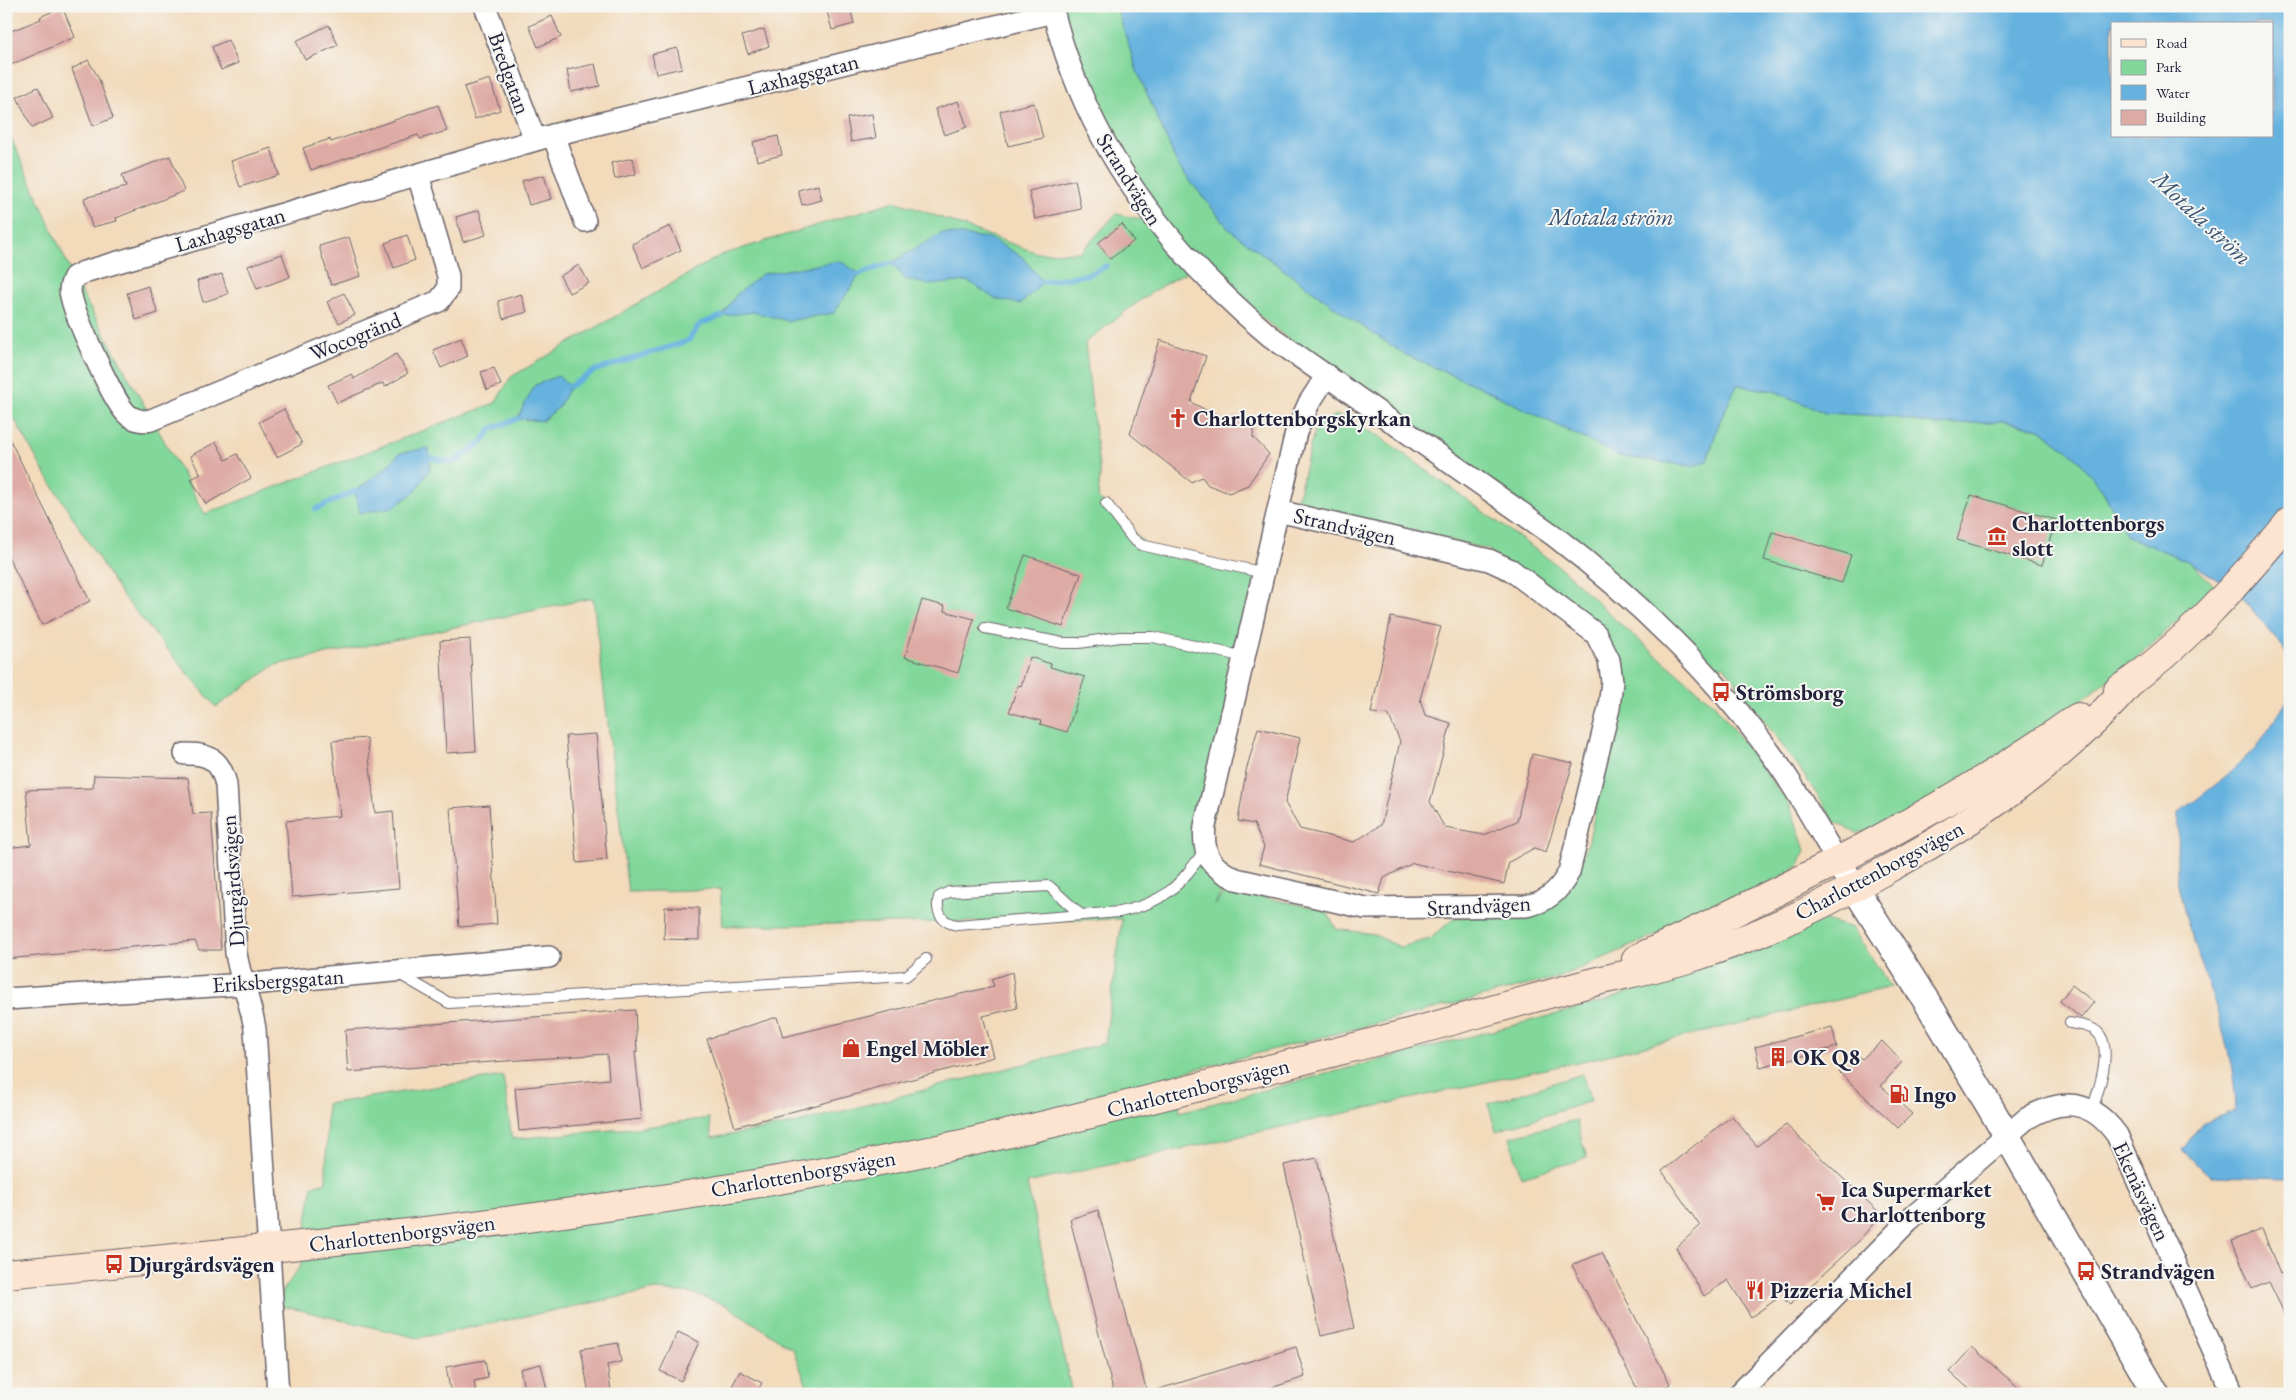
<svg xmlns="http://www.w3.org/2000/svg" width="2296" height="1400" viewBox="0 0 2296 1400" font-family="'EB Garamond',serif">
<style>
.green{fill:#82d89b;stroke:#527d6b}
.water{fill:#66b2df;stroke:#446a8d;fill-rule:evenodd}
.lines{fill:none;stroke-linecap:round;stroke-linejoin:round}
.stream{stroke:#66b2df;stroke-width:5.5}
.building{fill:#deaaa4}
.service-casing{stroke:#6b6268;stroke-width:12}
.minor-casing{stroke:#6b6268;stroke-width:24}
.tertiary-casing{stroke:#6b6268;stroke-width:29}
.secondary-casing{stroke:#6b6268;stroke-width:30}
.service{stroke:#fff;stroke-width:10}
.minor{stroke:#fff;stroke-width:21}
.tertiary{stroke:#fff;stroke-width:26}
.secondary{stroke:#fde4d0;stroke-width:28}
.labels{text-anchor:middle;stroke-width:4;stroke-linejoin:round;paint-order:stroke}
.street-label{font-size:22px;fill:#22223b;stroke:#f6f6f2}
.poi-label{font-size:22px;font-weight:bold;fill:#22223b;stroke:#f6f6f2;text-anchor:start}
.water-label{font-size:24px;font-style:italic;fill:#3a5474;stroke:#f6f6f2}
</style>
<rect width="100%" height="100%" fill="#f6f6f2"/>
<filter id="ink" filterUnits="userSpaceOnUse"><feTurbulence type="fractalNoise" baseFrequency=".02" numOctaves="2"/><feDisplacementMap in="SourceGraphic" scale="10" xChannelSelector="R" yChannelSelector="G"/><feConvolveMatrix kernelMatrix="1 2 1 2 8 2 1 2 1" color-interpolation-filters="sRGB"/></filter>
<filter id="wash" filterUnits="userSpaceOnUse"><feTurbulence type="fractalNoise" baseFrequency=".0096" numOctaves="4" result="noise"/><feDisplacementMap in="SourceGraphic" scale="20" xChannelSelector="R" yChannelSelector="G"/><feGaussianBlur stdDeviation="1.12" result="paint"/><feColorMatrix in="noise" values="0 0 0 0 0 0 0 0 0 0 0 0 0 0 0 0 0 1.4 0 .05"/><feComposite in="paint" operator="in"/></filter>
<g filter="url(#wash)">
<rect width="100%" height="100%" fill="#f2dabb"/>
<g class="green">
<path d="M1052,6H1116L1136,68L1178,166L1230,230L1351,319L1406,355L1480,387L1619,456L1692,466L1707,461L1719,423L1737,385L1774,391L1825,413L1887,416L1938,425L2003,421L2040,429L2075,456L2103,491L2127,536L2190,562L2215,586L2134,661L2075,705L1887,828L1856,833L1835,822L1804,775L1723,665L1709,676L1479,483L1371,406L1198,266C1156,286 1121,314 1085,343L1100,476L1098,498L1154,552L1267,579L1205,850L1229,878L1214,906L1226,890L1326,910L1336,929L1373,934L1400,947L1430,939L1453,919L1493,913L1576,874L1589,840L1621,686L1617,657L1489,550L1395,526L1307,510L1297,500L1316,424L1337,415L1379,436L1561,568L1620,624L1715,705L1789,804L1805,850L1799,866L1752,893L1560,977L1176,1074L1180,1112L1603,1002L1822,919L1852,928L1891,987L1591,1059L1027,1183L1072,1394H810L793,1349L726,1305L693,1293L655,1290L418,1338L274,1304L301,1265L312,1186L326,1182L327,1104L503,1076L512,1139L645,1127L709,1118L712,1138L793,1124L1105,1043L1122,919L723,926L720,889L628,892L593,598L275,665L216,707L121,594L43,470L6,404V127L76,283L205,514L495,403L511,377L721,255L895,201L1037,253L1081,252L1116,214L1161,223L1109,149Z"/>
<polygon points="1582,1074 1591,1101 1496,1131 1488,1104"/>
<polygon points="1576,1120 1587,1158 1521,1177 1510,1137"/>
</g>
<g class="water">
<path d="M1116,6H2290V665L2283,647L2239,594L2190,562L2127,536L2103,491L2075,456L2040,429L2003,421L1938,425L1887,416L1825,413L1774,391L1737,385L1719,423L1707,461L1692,466L1619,456L1480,387L1406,355L1351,319L1230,230L1178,166L1136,68ZM2112,24H2272V136H2112Z"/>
<polygon points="942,233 989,238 1021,256 1043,282 1021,304 995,299 968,281 930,285 905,279 891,263"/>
<polygon points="840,261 860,274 834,313 788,321 754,312 722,316 736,295 762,274"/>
<polygon points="558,376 570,386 558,408 542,421 517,419 535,385"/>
<polygon points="429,448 430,468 417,490 394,507 360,513 355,491 382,471 400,453"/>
<path d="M2290,697V1178L2210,1176L2182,1150L2202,1123L2236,1110C2234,1034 2196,964 2179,890C2175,870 2178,836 2178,814L2219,782L2256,749Z"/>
</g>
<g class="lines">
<g class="stream">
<polyline points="860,274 891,263"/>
<polyline points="1043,282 1090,274 1106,266"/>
<polyline points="570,386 596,370 688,341 700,324 722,316"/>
<polyline points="429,458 454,462 482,442 491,429 517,419"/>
<polyline points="316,509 355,491"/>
</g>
</g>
<g id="blocks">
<g class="building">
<polygon points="850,6 854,24 832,30 827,11"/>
<polygon points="62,7 75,37 6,67 6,33 41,19 40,17"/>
<polygon points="552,16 561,37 538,47 529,26"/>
<polygon points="329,25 338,45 305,60 296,41"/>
<polygon points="764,29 769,46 748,54 742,36"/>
<polygon points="228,40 238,63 221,70 212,47"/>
<polygon points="677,48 682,68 656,74 652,54"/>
<polygon points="88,60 98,77 113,118 93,126 72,69"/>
<polygon points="595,64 600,86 571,92 567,70"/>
<polygon points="490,79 500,110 475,119 464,87"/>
<polygon points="38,87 53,118 32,128 17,97"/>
<polygon points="958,101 967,127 944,135 935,109"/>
<polygon points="1034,103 1043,138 1008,146 1000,111"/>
<polygon points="438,105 447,131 420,139 418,135 311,170 303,148 330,139 331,142"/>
<polygon points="872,114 876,138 851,142 847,118"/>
<polygon points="778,136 782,155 757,161 753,142"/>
<polygon points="271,148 279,175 240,187 231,161"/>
<polygon points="170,156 184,191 116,218 117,221 92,227 84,198 126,187 122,175"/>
<polygon points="633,158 636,174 615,179 611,163"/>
<polygon points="544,175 551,199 529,205 522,181"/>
<polygon points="1075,180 1081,209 1035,219 1029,191"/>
<polygon points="818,185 822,200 802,205 798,190"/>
<polygon points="479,210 486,235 463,242 456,217"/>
<polygon points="1122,224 1134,241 1110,259 1098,243"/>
<polygon points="670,226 681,250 643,268 632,244"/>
<polygon points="407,235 415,260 394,268 385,243"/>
<polygon points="349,237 361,276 331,285 319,246"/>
<polygon points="282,254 290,277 257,289 248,266"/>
<polygon points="579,265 589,283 569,293 560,276"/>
<polygon points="222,274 228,294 203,302 197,281"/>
<polygon points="148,286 158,313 136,320 127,293"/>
<polygon points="344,293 355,315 339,323 327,302"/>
<polygon points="521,294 527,312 503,319 498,301"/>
<polygon points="461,338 468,356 441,368 433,350"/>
<polygon points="1160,340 1206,356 1191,402 1226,421 1237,416 1254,422 1253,437 1269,454 1248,485 1229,493 1208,485 1202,477 1191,482 1130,434"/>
<polygon points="396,354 408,373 385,387 383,383 337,403 328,385 352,374 354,379"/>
<polygon points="494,368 501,385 487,390 481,372"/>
<polygon points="284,409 302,444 277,457 259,422"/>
<polygon points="6,432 90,601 42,625 6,552"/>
<polygon points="216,442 226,460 237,454 251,478 206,504 191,479 201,474 190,456"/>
<polygon points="1971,495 2056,520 2042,565 1957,540"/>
<polygon points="1772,532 1851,555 1842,583 1764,560"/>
<polygon points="1025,555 1081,574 1063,627 1006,608"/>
<polygon points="922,600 945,606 944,611 974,619 958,673 905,657"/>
<polygon points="1391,617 1441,627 1420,699 1425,715 1451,723 1430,802 1445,828 1484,835 1517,821 1532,754 1573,763 1546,852 1534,848 1509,862 1504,884 1413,863 1384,878 1379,894 1259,864 1264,847 1254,824 1238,821 1246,771 1258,728 1300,738 1285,803 1300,829 1354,842 1381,825 1400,741 1388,714 1371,713"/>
<polygon points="470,639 476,751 446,753 440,641"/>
<polygon points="1030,657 1051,664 1050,667 1085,677 1067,732 1040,724 1041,721 1009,712 1018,685 1021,686"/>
<polygon points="596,734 607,860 577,863 566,736"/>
<polygon points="367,738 375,813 393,811 399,888 292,897 286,821 340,816 332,741"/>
<polygon points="94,775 188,778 193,814 211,813 221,950 199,950 195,941 6,959 6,848 31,845 26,790 93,788"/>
<polygon points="489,805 497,924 459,927 450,808"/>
<polygon points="665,907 699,908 699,940 664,939"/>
<polygon points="1012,972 1017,1008 983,1016 994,1057 735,1127 707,1039 777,1017 783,1037 994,986 991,979"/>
<polygon points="2072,985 2094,1002 2081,1018 2060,1001"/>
<polygon points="635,1010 637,1052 635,1052 642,1119 519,1131 515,1088 609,1079 607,1054 348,1072 345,1030"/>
<polygon points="1832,1027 1837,1047 1760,1067 1755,1047"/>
<polygon points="1882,1041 1902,1062 1881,1086 1912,1114 1898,1128 1839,1072 1855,1054 1862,1059"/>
<polygon points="1732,1116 1757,1146 1786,1125 1881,1214 1859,1241 1790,1305 1781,1296 1751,1317 1728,1280 1704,1296 1676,1248 1700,1226 1662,1171"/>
<polygon points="1317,1158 1354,1328 1321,1336 1284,1165"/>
<polygon points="1098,1210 1147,1392 1114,1394 1070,1219"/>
<polygon points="2262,1229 2280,1274 2290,1269 2290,1325 2269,1282 2252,1289 2232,1241"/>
<polygon points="1602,1253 1670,1384 1652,1394 1640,1394 1572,1265"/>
<polygon points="678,1332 699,1342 681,1381 660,1371"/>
<polygon points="618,1343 621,1362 607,1365 611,1391 589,1394 581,1349"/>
<polygon points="1296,1347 1305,1377 1252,1394 1157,1394 1156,1390"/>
<polygon points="1972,1347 2026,1394 1975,1394 1950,1372"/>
<polygon points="485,1360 488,1378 474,1381 476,1394 451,1394 446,1367"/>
<polygon points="541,1364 548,1394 525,1394 520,1369"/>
<polygon points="740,1371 762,1383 756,1394 728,1394"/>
</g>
</g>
</g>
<g filter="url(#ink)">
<use href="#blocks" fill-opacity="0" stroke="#6b6268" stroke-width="1"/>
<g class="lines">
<g class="service-casing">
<g id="service">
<polyline points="1106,503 1132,538 1141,545 1264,573"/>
<polyline points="985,628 1063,643 1079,643 1120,637 1153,637 1245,657"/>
<path d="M1081,915L1049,886L949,892L939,897C935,912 942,923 957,925L1119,912C1166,902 1178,887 1205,850"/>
<polyline points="399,974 449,1003 906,976 926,959"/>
<path d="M2070,1023C2078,1025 2089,1025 2096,1031C2115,1046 2098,1091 2092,1111"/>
</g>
</g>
<g class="minor-casing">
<g id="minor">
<polyline points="485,6 535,140"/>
<path d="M1052,6C1084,141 1165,249 1270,336L1553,535C1633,596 1716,676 1774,758C1798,791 1817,827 1838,862"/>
<polyline points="553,135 585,221"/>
<path d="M418,175L448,276V289L439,301L151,420C143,422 135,420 128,415C114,404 75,316 71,296C69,290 71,283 74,277L84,272L553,135L1053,12"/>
<path d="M1278,511L1489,560L1511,570L1596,634L1609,660L1612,681L1609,708L1569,872C1560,890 1546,903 1525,906L1365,908L1236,879C1210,867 1202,854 1205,826L1296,432L1309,403L1327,375"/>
<path d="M185,754C210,753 221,761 226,785L236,953C240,979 251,1003 255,1029L278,1394"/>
<polyline points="6,999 262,983 549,957"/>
<path d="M1739,1394L1908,1221L2026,1119C2062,1097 2091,1099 2117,1135L2233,1394"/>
</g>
</g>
<g class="tertiary-casing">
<polyline id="tertiary" points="1838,862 1932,1010 1990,1107 2156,1394"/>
</g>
<g class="secondary-casing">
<g id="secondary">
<path d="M2118,690C2181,649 2242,579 2290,521"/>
<path d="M1636,959C1789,887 1940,815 2078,717"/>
<path d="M6,1274C276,1249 546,1222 812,1174C990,1142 1165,1096 1339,1051C1420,1031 1499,1007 1579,986C1615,976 1652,970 1688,959C1756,938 1822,906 1884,871C1976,821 2064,761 2133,680"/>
</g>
</g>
<use href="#service" class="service"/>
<use href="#minor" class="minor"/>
<use href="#tertiary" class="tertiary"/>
<use href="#secondary" class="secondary"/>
</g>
</g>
<defs>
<g id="church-bare" transform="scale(1.5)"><path d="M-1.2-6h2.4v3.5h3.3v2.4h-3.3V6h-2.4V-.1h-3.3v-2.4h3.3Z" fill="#c8321e" stroke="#f6f6f2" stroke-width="2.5" paint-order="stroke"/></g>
<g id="museum-bare" transform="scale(1.5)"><path d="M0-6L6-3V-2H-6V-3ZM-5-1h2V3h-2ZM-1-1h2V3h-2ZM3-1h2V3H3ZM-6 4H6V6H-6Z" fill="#c8321e" stroke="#f6f6f2" stroke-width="2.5" paint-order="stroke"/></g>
<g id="bus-bare" transform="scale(1.5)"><path d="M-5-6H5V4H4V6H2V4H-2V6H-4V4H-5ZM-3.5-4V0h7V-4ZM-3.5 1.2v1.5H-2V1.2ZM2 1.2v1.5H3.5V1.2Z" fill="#c8321e" stroke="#f6f6f2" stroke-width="2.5" paint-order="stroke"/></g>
<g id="shop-bare" transform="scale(1.5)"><path d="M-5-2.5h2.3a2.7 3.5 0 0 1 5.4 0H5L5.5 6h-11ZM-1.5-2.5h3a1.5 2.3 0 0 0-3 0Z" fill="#c8321e" stroke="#f6f6f2" stroke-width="2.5" paint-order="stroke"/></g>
<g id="building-bare" transform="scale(1.5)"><path d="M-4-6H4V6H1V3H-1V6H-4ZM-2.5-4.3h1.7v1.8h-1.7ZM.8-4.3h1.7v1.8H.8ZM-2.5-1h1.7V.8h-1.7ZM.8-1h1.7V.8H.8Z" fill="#c8321e" stroke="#f6f6f2" stroke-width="2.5" paint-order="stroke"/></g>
<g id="fuel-bare" transform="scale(1.5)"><path d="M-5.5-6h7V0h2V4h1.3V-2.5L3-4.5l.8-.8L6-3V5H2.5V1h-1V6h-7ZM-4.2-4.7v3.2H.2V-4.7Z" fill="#c8321e" stroke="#f6f6f2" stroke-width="2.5" paint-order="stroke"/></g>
<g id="supermarket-bare" transform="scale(1.5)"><path d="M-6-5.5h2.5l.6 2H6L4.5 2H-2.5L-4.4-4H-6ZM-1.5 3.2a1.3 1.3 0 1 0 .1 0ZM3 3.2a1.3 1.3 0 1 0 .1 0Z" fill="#c8321e" stroke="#f6f6f2" stroke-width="2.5" paint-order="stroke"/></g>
<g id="restaurant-bare" transform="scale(1.5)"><path d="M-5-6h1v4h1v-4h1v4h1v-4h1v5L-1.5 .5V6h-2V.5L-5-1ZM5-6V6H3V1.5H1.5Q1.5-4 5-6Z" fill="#c8321e" stroke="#f6f6f2" stroke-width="2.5" paint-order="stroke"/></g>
</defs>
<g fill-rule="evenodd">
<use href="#church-bare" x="1178" y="418"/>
<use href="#museum-bare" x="1997" y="536"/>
<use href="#bus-bare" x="1721" y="692"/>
<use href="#shop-bare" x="851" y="1048"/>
<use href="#building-bare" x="1778" y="1057"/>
<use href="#fuel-bare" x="1899" y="1094"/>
<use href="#supermarket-bare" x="1826" y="1202"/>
<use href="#bus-bare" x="114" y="1264"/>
<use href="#bus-bare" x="2086" y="1271"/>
<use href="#restaurant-bare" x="1755" y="1290"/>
</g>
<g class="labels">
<g class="street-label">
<text transform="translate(510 73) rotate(70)" y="8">Bredgatan</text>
<text transform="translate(803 74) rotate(-14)" y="8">Laxhagsgatan</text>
<text transform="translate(1130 179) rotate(58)" y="8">Strandvägen</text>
<text transform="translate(230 229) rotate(-16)" y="8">Laxhagsgatan</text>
<text transform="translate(355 336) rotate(-22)" y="8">Wocogränd</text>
<text transform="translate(1345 526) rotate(13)" y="8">Strandvägen</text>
<text transform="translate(1879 870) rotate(-28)" y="8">Charlottenborgsvägen</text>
<text transform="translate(232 881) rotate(-94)" y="8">Djurgårdsvägen</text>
<text transform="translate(1479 905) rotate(-3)" y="8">Strandvägen</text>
<text transform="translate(278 980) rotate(-4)" y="8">Eriksbergsgatan</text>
<text transform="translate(1198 1087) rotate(-14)" y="8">Charlottenborgsvägen</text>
<text transform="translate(803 1173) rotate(-10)" y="8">Charlottenborgsvägen</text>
<text transform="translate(2142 1191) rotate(65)" y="8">Ekenäsvägen</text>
<text transform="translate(402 1233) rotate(-7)" y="8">Charlottenborgsvägen</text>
</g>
<g class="poi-label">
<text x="1193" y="426">Charlottenborgskyrkan</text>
<text x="2012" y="531">Charlottenborgs<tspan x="2012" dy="25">slott</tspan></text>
<text x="1736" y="700">Strömsborg</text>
<text x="866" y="1056">Engel Möbler</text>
<text x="1793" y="1065">OK Q8</text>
<text x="1914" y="1102">Ingo</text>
<text x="1841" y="1197">Ica Supermarket<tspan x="1841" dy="25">Charlottenborg</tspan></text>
<text x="129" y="1272">Djurgårdsvägen</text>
<text x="2101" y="1279">Strandvägen</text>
<text x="1770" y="1298">Pizzeria Michel</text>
</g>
<g class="water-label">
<text x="1611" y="225">Motala ström</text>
<text transform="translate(2202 218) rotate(43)" y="8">Motala ström</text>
</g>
</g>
<rect width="2296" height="1400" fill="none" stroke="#f6f6f2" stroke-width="25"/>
<rect x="2111" y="22" width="162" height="115" fill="#f6f6f2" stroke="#a1a1a9"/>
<rect x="2121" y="39" width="25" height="8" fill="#fde4d0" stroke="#a1a1a9"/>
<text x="2156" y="48" font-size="15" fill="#22223b">Road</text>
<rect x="2121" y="60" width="25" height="15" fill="#82d89b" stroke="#a1a1a9"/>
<text x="2156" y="72" font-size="15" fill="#22223b">Park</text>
<rect x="2121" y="85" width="25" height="15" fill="#66b2df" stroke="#a1a1a9"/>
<text x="2156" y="98" font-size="15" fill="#22223b">Water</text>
<rect x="2121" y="110" width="25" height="15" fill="#deaaa4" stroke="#a1a1a9"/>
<text x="2156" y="122" font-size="15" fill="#22223b">Building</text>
</svg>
